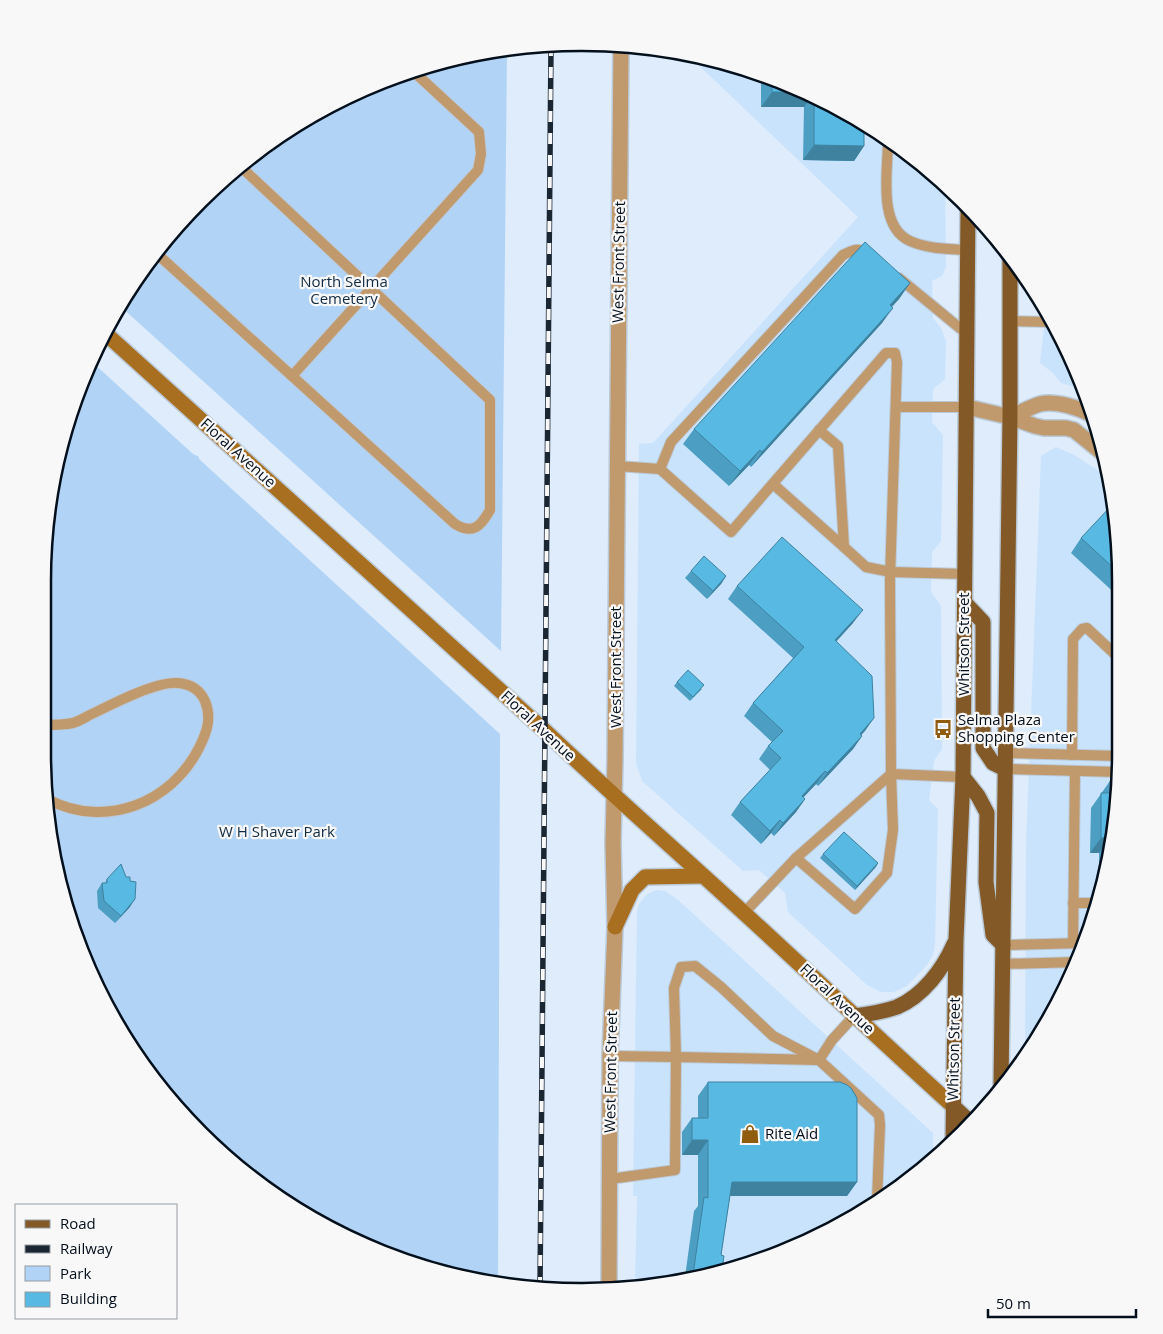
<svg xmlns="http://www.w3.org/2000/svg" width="1163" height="1334" viewBox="0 0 1163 1334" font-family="'Open Sans',sans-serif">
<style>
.built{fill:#cae3fc}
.green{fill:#b1d3f6}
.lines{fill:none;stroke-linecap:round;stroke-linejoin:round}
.service-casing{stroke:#bbc9d7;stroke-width:12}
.minor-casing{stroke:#bbc9d7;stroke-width:18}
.secondary-casing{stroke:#bbc9d7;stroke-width:18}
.primary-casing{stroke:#bbc9d7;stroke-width:18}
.service{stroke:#c0996c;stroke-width:10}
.minor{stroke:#c0996c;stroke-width:15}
.secondary{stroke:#a86f21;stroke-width:15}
.primary{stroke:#835a27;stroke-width:15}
.rail-casing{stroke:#1b2633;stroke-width:5.5}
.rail{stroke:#f8f8f8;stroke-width:4;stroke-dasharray:11;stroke-linecap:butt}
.wall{fill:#4c9fc3}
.shaded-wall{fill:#3e829f}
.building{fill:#58b9e3;stroke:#3e829f}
.labels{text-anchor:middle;stroke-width:4.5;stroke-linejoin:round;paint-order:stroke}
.street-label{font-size:15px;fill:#040f1c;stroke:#f8f8f8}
.park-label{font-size:15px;fill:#112b43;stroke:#f8f8f8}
.poi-label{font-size:15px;fill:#040f1c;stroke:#f8f8f8;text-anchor:start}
.rim{fill:none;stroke:#040f1c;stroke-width:2.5}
</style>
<rect width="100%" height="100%" fill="#deecfb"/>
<g class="built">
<polygon points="688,55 721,61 820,98 910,154 945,187 946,267 942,276 932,281 933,318 941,328 946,341 945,379 933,389 932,422 943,435 941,541 932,552 931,592 941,606 942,749 934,761 929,800 938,809 935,944 933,955 927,965 907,986 894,992 881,992 867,985 788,912 785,893 759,870 743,871 642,781 636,763 639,444 653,443 858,217"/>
<polygon points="1046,308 1048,312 1085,392 1078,388 1061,383 1053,373 1040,363"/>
<polygon points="1056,447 1074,455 1096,469 1106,478 1119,546 1120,753 1110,858 1080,958 1030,1052 1025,1057 1026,845 1041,456"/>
<polygon points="657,890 665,891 677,899 933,1133 933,1160 851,1219 754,1263 635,1287 637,1196 633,1196 637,911 639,904 647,894"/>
</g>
<g class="green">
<polygon points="507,48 501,651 119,305 154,253 226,176 312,115 409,71"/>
<polygon points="92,362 193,454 199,457 199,459 500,734 498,1283 376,1251 254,1180 176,1108 98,991 61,892 43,752 47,511 71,408"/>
</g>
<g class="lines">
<g class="service-casing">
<g id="service">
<path d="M888,141C888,170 877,226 910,241C928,249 949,249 968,250"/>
<path d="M240,166L490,400V510C481,526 473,535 455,524L292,376"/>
<polyline points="155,252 292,376 478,170 481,154 479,132 412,70"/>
<polyline points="899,278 967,334"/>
<polyline points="1010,321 1053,322"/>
<polyline points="896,407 967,407"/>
<polyline points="819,430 838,446 844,547 866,567 891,572 965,574"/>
<polyline points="617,466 660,469 731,532 886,353 895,353 897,362 890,579 891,774 893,830 887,873 855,909 796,858"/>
<path d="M660,469L671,442L843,255C854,249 860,247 870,255"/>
<polyline points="773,484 844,547"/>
<path d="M43,725C52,725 64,725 73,723C80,721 87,716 94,713C114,703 157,681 178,683C190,684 200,690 205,701C212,718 207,732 199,748C171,803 106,829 49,800"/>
<polyline points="1005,753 1120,756"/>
<polyline points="1072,755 1073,639 1082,629 1087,628 1120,659"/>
<polyline points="1005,769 1119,772"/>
<polyline points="1073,903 1096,903"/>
<polyline points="744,913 796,858 891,774 963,777"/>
<polyline points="1073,943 1075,771"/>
<polyline points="1003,945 1084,943"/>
<polyline points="1003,964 1078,962"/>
<polyline points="610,1056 676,1057 674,988 681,967 695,966 721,987 773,1036 819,1060 879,1115 880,1125 877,1200"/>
<polyline points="610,1179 675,1170 676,1057 819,1060 832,1040 854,1016"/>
</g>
</g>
<g class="minor-casing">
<g id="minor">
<polyline points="967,407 1010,417 1035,426 1044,428 1066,428 1074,430 1100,451"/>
<path d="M1010,417C1020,413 1030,407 1040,404C1055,400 1080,408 1094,416"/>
<polyline points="609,1290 610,1056 615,927 613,843 615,759 621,44"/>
</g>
</g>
<g class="secondary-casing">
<g id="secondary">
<path d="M105,333L545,731C610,793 678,852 744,913C814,977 882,1042 953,1106"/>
<polyline points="615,927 632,890 645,877 702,876"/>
</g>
</g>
<g class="primary-casing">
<g id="primary">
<polyline points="965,603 983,622 983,748 993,763 1005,769"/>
<polyline points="963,777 978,796 987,813 986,882 993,935 1003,945"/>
<path d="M854,1016C869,1014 883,1012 897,1007C923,996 943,969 954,944"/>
<polyline points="1001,1084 1010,417 1010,259"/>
<polyline points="953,1106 969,1121"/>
<polyline points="953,1139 956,940 963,777 968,209"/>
</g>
</g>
<use href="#service" class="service"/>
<use href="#minor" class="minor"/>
<use href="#secondary" class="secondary"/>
<use href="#primary" class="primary"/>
<g class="rail-casing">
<polyline id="rail" points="540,1288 551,46"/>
</g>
<use href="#rail" class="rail"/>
</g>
<g class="wall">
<polygon points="761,76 820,98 864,146 854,161 803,160 804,107 761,107"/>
<polygon points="910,283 899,299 892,307 882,323 751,467 749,465 729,486 683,444 694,429"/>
<polygon points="1081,538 1119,546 1120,598 1071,553"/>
<polygon points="691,571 726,576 721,584 707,599 685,578"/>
<polygon points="737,586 853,623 836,642 874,718 861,735 862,736 853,749 818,786 816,784 803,798 805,799 796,812 774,836 771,833 761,844 731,815 740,802 770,770 759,759 768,746 772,742 744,716 753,703 793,658 728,599"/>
<polygon points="677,682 702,689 690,701 674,686"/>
<polygon points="1110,781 1110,858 1099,867 1099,853 1090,853 1091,808"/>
<polygon points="823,854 878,863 855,890 820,858"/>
<polygon points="107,879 130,907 115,923 98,908 97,891 102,883 105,883"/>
<polygon points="708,1082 857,1182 847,1196 730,1196 721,1255 722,1269 685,1277 694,1211 698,1206 698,1155 682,1155 682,1132 692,1118 698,1118 698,1096"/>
</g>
<g class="shaded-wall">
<polygon points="772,92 803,92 812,95 804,107 761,107"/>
<polygon points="814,145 864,146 854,161 803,160"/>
<polygon points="910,283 899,299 879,320 890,305"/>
<polygon points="893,308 882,323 751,467 762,452"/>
<polygon points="760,450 749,465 729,486 740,471"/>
<polygon points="726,576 721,584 707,599 713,591"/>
<polygon points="863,610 853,623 825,653 835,640"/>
<polygon points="874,718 865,731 850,747 860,734"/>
<polygon points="862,736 853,749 818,786 827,773"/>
<polygon points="825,771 816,784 792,809 802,796"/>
<polygon points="805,799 796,812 774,836 783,823"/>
<polygon points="780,820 771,833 761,844 770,831"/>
<polygon points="1110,837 1099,853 1090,853 1101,838"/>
<polygon points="1109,852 1111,852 1110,858 1107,867 1099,867"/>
<polygon points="878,863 876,867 855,890 857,886"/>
<polygon points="135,899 130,907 115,923 121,916"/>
<polygon points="692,1140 708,1140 698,1155 682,1155"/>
<polygon points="732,1182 857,1182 847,1196 722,1196"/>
</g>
<g class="building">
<polygon points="772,80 803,92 772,92"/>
<polygon points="814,96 820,98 864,126 864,146 814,145"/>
<polygon points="865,242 910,283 890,305 893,308 762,452 760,450 740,471 694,429"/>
<polygon points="1111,506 1119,546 1119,573 1081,538"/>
<polygon points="782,537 863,610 835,640 872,676 874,718 860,734 862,736 827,773 825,771 802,796 805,799 783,823 780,820 770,831 740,802 781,758 768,746 783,731 753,703 804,647 737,586"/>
<polygon points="704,556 726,576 713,591 691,571"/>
<polygon points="688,670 704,685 693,697 677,682"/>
<polygon points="1110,781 1118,781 1111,852 1109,852 1110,837 1101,838 1101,793 1110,793"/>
<polygon points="844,832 878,863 857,886 823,854"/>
<polygon points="121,864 126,877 130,877 130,881 136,882 135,899 121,916 104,901 102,883 107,883 107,879"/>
<polygon points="708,1082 840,1082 847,1085 851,1088 857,1098 857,1182 732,1182 721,1255 724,1256 722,1269 693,1275 704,1197 708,1198 708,1140 692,1140 692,1118 708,1118"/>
</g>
<defs>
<g id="bus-bare" transform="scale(1.5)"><path d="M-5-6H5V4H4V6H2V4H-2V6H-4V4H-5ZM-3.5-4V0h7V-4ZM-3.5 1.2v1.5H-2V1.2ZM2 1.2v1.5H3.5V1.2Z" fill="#905c0e" stroke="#f8f8f8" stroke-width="2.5" paint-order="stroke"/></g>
<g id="shop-bare" transform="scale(1.5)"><path d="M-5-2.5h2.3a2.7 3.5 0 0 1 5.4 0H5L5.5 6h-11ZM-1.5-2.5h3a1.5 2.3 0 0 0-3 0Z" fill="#905c0e" stroke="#f8f8f8" stroke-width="2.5" paint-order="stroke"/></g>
</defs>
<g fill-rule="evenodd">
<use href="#bus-bare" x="943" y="729"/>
<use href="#shop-bare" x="750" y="1134"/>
</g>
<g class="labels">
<g class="street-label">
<text transform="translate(619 262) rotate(-89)" y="5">West Front Street</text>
<text transform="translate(238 453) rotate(42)" y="5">Floral Avenue</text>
<text transform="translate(964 644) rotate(-90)" y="5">Whitson Street</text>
<text transform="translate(616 667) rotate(-90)" y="5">West Front Street</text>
<text transform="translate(538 726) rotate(43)" y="5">Floral Avenue</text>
<text transform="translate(837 999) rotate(43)" y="5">Floral Avenue</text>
<text transform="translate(954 1049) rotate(-89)" y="5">Whitson Street</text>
<text transform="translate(611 1072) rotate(-89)" y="5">West Front Street</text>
</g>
<g class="park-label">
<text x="344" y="287">North Selma<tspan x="344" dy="17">Cemetery</tspan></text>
<text x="277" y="837">W H Shaver Park</text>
</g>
<g class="poi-label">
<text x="958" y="725">Selma Plaza<tspan x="958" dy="17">Shopping Center</tspan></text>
<text x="765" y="1139">Rite Aid</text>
</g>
</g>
<path d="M0 0H1163V1334H0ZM581 51H582A530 530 0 0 1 1112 581V753A530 530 0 0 1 582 1283H581A530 530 0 0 1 51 753V581A530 530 0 0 1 581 51Z" fill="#f8f8f8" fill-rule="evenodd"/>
<path class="rim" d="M581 51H582A530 530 0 0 1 1112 581V753A530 530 0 0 1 582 1283H581A530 530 0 0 1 51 753V581A530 530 0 0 1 581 51Z"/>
<rect x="15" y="1204" width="162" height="115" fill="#f8f8f8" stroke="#969ba0"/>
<rect x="25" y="1220" width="25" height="8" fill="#835a27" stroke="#969ba0"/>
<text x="60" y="1229" font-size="15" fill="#040f1c">Road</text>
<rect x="25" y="1245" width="25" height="8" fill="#1b2633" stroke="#969ba0"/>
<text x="60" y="1254" font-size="15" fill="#040f1c">Railway</text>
<rect x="25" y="1266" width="25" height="15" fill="#b1d3f6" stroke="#969ba0"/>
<text x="60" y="1279" font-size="15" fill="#040f1c">Park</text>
<rect x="25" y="1292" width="25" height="15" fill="#58b9e3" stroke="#969ba0"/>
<text x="60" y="1304" font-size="15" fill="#040f1c">Building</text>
<path d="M988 1309v8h148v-8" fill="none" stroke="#040f1c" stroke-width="2.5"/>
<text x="996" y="1309" font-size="15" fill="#040f1c" stroke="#f8f8f8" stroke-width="4" paint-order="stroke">50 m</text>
</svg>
